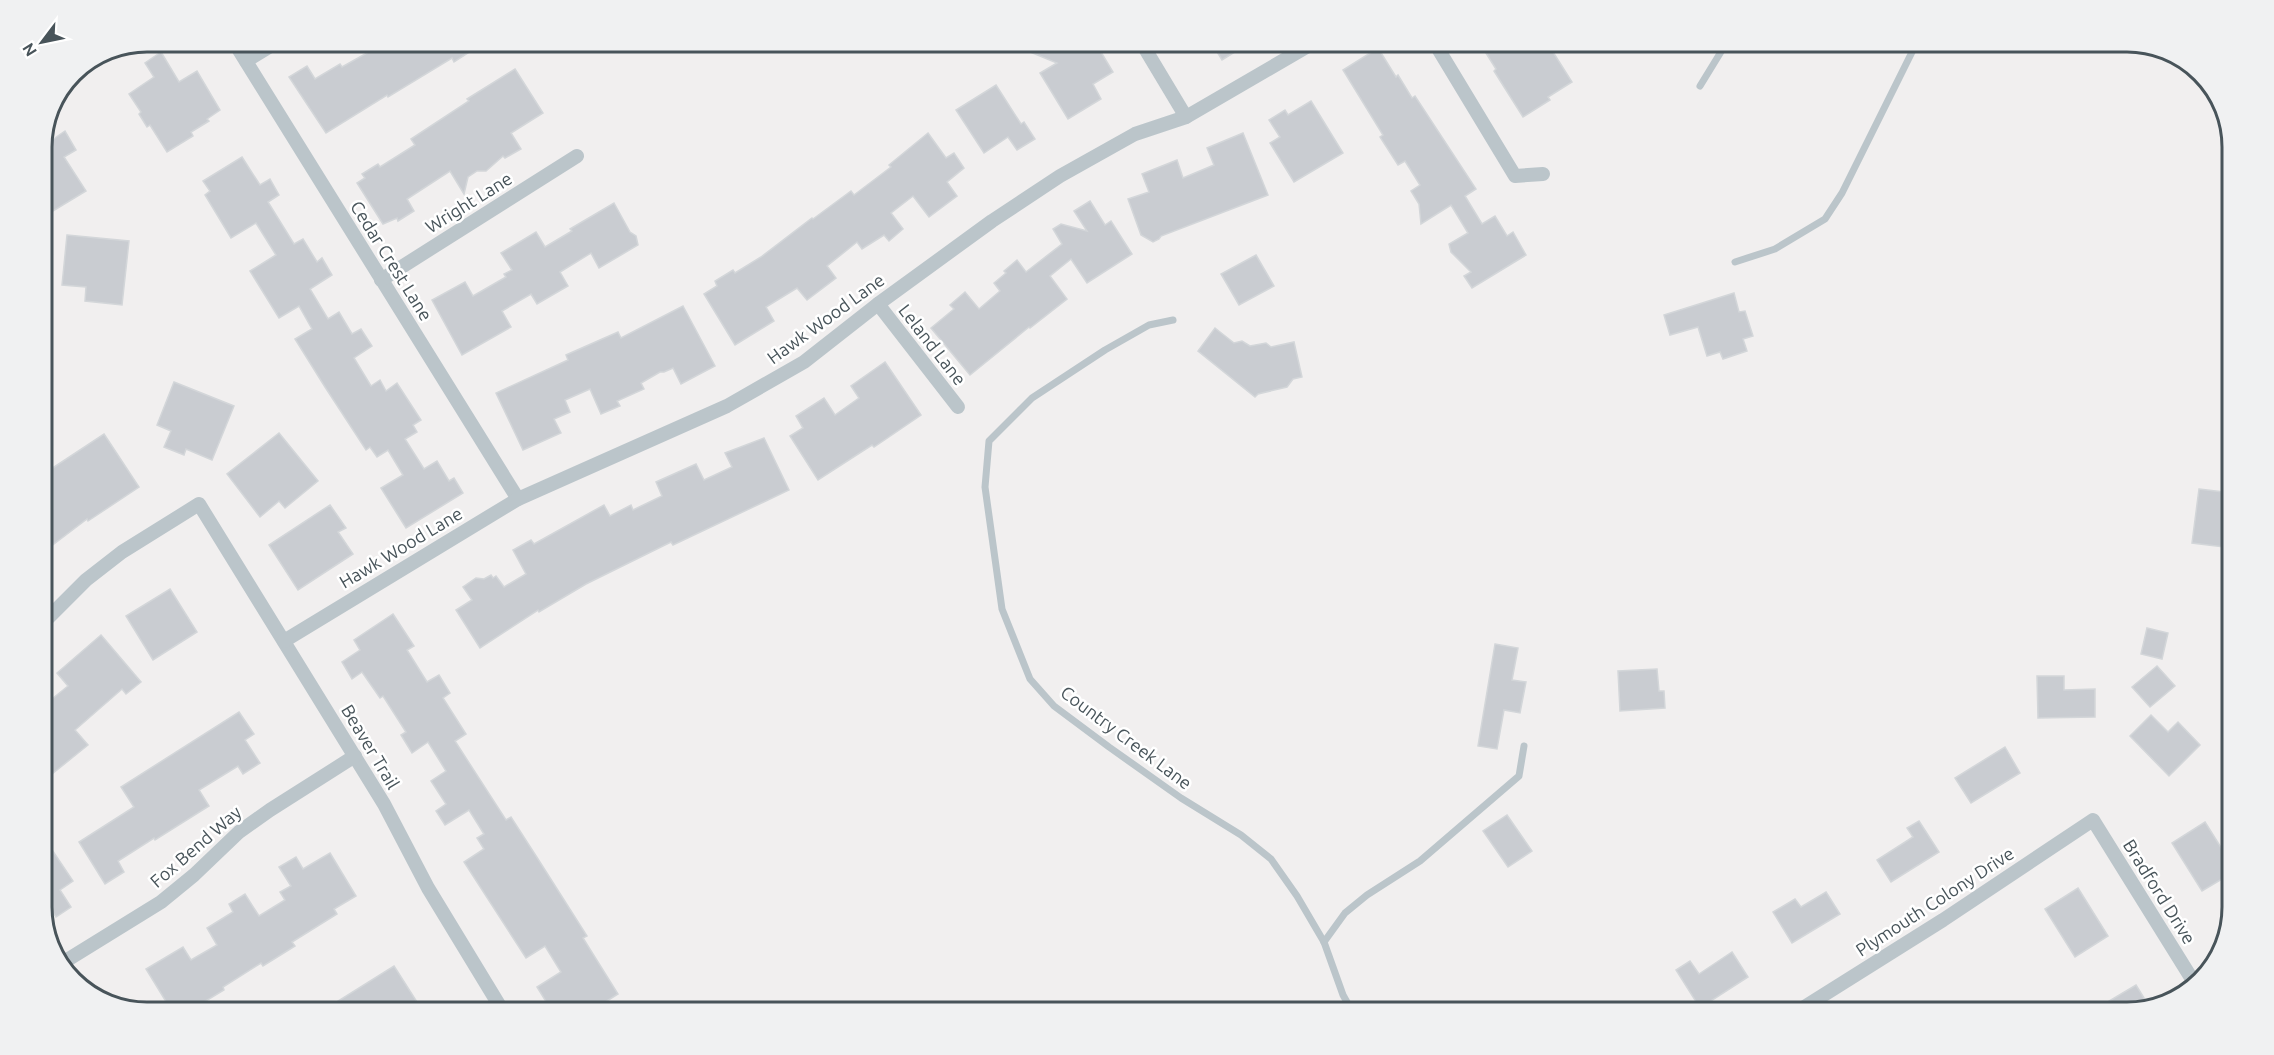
<svg xmlns="http://www.w3.org/2000/svg" width="2274" height="1055" viewBox="0 0 2274 1055" font-family="Ubuntu,sans-serif">
<style>
.building{fill:#c9ccd1;stroke:#d3d6d9;stroke-width:1.5}
.lines{fill:none;stroke-linecap:round;stroke-linejoin:round}
.lane{stroke:#bbc5ca;stroke-width:7}
.street{stroke:#bbc5ca;stroke-width:14}
.labels{text-anchor:middle;stroke-width:5;stroke-linejoin:round;paint-order:stroke}
.street-label{font-size:18px;fill:#48545a;stroke:#fff}
.rim{fill:none;stroke:#48545a;stroke-width:3}
</style>
<rect width="100%" height="100%" fill="#f1efef"/>
<g class="building">
<polygon points="361,42 485,42 454,62 452,58 388,97 387,95 326,133 289,77 307,66 315,79 340,64 342,67 367,53"/>
<polygon points="1006,42 1095,42 1113,72 1093,84 1101,99 1068,119 1040,73 1057,63"/>
<polygon points="1211,42 1251,42 1222,60"/>
<polygon points="1479,42 1551,42 1553,52 1572,82 1548,97 1550,100 1523,117 1494,71 1496,69"/>
<polygon points="1378,48 1396,77 1398,75 1412,98 1415,96 1476,189 1465,196 1482,224 1495,216 1507,236 1513,232 1526,255 1472,288 1464,276 1471,272 1451,252 1449,244 1468,233 1451,205 1421,224 1419,204 1411,191 1420,185 1405,161 1398,165 1380,137 1383,135 1343,70"/>
<polygon points="161,52 179,82 197,71 220,110 207,119 209,121 191,132 193,136 167,152 150,125 147,127 139,114 141,112 129,94 154,77 145,63"/>
<polygon points="515,69 543,113 511,133 521,149 505,158 503,156 486,171 477,171 468,177 464,194 450,171 407,199 414,211 398,221 397,218 383,224 357,183 365,178 362,174 378,164 380,167 415,145 411,139 469,101 467,99"/>
<polygon points="996,85 1021,124 1024,122 1035,139 1017,150 1008,137 984,153 956,110"/>
<polygon points="1311,101 1343,153 1294,182 1270,143 1280,137 1269,120 1285,110 1288,115"/>
<polygon points="47,131 52,140 65,131 76,150 64,157 86,191 48,214 42,205 42,141"/>
<polygon points="928,133 946,158 954,153 964,168 947,182 957,196 929,217 913,196 891,213 903,229 889,241 884,235 862,249 857,242 827,266 836,278 807,300 797,288 766,307 774,321 735,345 704,294 717,286 715,281 733,270 735,273 761,257 812,218 813,219 851,191 854,195 891,167 889,165"/>
<polygon points="1243,133 1268,195 1161,236 1159,239 1153,242 1141,235 1128,199 1149,192 1142,174 1177,160 1183,178 1214,165 1207,148"/>
<polygon points="242,157 260,185 270,179 279,195 268,202 294,244 303,239 317,262 322,258 332,275 310,289 328,319 339,312 352,334 361,329 372,346 354,358 371,386 380,380 386,391 397,383 421,420 413,425 417,432 405,439 424,469 437,461 449,481 454,478 463,493 406,528 381,488 403,475 388,450 377,457 370,447 366,450 325,387 295,339 312,329 299,306 279,318 250,271 276,255 256,223 231,238 205,195 210,191 203,181"/>
<polygon points="1090,201 1105,225 1111,221 1132,254 1087,283 1071,259 1050,276 1067,299 1030,328 1029,327 970,375 931,328 954,309 950,305 965,292 979,309 1000,291 994,283 1006,273 1004,271 1017,260 1026,272 1062,244 1053,229 1061,224 1087,231 1074,211"/>
<polygon points="614,203 630,232 636,236 638,245 599,268 591,253 560,272 568,286 537,304 531,294 502,311 511,327 462,355 432,300 465,282 473,296 506,277 504,274 512,270 501,253 536,232 545,247 572,231 570,229"/>
<polygon points="67,235 129,241 122,305 85,301 86,287 62,285"/>
<polygon points="1256,255 1274,286 1239,305 1221,274"/>
<polygon points="1734,293 1739,312 1745,311 1753,336 1743,339 1747,351 1723,359 1720,352 1707,356 1698,327 1670,335 1664,315"/>
<polygon points="683,306 715,366 681,384 673,368 664,372 660,372 641,383 644,389 617,401 620,406 601,414 590,389 565,400 570,412 554,419 561,433 523,450 496,393 568,360 566,355 618,332 621,338"/>
<polygon points="1215,328 1234,343 1242,341 1250,346 1266,343 1271,347 1294,342 1302,377 1293,379 1287,387 1258,394 1255,397 1198,351"/>
<polygon points="885,362 921,415 874,447 872,445 818,480 790,436 803,428 796,416 824,398 835,415 859,398 851,386"/>
<polygon points="174,382 234,406 212,460 186,449 184,455 164,447 171,431 157,425"/>
<polygon points="279,433 318,481 285,508 279,501 260,517 227,474"/>
<polygon points="104,434 139,487 88,521 87,519 42,553 42,475"/>
<polygon points="764,438 789,490 673,545 671,542 586,584 539,612 538,610 480,648 456,610 472,600 463,587 476,578 484,579 491,575 493,578 496,576 504,587 526,574 513,550 531,540 534,544 604,505 610,516 631,505 633,510 662,496 656,482 696,464 704,480 732,467 725,453"/>
<polygon points="2199,489 2232,493 2232,548 2192,543"/>
<polygon points="330,505 346,528 338,532 353,554 298,590 269,545"/>
<polygon points="170,589 197,632 153,660 126,616"/>
<polygon points="393,614 414,646 407,650 427,682 439,675 450,693 443,698 466,734 455,741 506,820 511,817 538,859 587,936 583,938 618,994 588,1013 553,1013 537,987 561,972 545,946 526,958 464,862 484,849 477,838 484,834 469,810 445,825 436,811 446,804 431,781 446,771 428,742 412,753 401,735 406,732 383,696 380,698 362,672 352,679 342,662 360,650 354,640"/>
<polygon points="2147,628 2168,633 2162,659 2141,654"/>
<polygon points="101,635 141,682 126,694 122,689 75,730 88,745 42,782 42,707 68,686 57,673"/>
<polygon points="1495,644 1518,648 1512,680 1526,682 1520,713 1504,710 1497,749 1478,746"/>
<polygon points="2157,666 2175,686 2150,707 2132,687"/>
<polygon points="1657,669 1659,691 1664,691 1665,708 1620,711 1618,671"/>
<polygon points="2037,676 2064,676 2064,690 2095,689 2095,717 2038,718"/>
<polygon points="239,712 254,734 245,740 260,763 243,774 238,766 199,790 209,806 155,840 154,838 118,861 124,872 105,884 79,842 134,807 121,787"/>
<polygon points="2151,715 2168,732 2178,722 2200,745 2169,776 2130,736"/>
<polygon points="2005,747 2020,773 1971,803 1955,778"/>
<polygon points="1507,815 1532,851 1508,867 1483,831"/>
<polygon points="1919,821 1939,852 1891,882 1877,860 1913,837 1907,828"/>
<polygon points="2205,822 2232,865 2232,873 2202,891 2172,843"/>
<polygon points="42,835 73,881 60,890 71,907 56,917 48,906 42,909"/>
<polygon points="330,853 356,896 334,909 337,914 292,942 295,946 263,966 261,963 223,987 224,990 186,1013 173,1013 146,969 183,947 191,960 217,945 207,928 233,912 229,904 245,894 259,916 285,900 280,892 291,886 279,867 296,857 303,869"/>
<polygon points="2078,888 2108,936 2075,957 2045,909"/>
<polygon points="1826,892 1840,914 1792,943 1773,912 1795,899 1801,907"/>
<polygon points="1732,952 1748,977 1700,1008 1676,970 1690,961 1699,974"/>
<polygon points="394,966 424,1013 319,1013"/>
<polygon points="2136,985 2149,1006 2127,1013 2089,1013"/>
</g>
<g class="lines">
<g class="lane">
<polyline points="1700,86 1727,42"/>
<polyline points="1735,262 1775,249 1825,219 1842,193 1917,42"/>
<polyline points="1173,320 1149,325 1105,350 1032,398 989,441 985,487 1002,609 1030,679 1054,706 1109,747 1181,798 1241,835 1271,859 1297,896 1324,942 1343,995 1353,1013"/>
<polyline points="1324,942 1345,913 1367,895 1420,861 1519,776 1524,746"/>
</g>
<g class="street">
<polyline points="234,42 518,499"/>
<polyline points="1141,42 1186,117"/>
<polyline points="1434,42 1515,176 1543,174"/>
<polyline points="246,61 277,42"/>
<polyline points="381,280 577,156"/>
<polyline points="878,304 958,407"/>
<polyline points="42,624 86,580 122,552 199,504 384,804 428,888 504,1013"/>
<polyline points="284,641 518,499 727,406 804,362 878,304 992,221 1060,176 1135,134 1186,117 1315,42"/>
<polyline points="59,965 161,902 194,875 239,832 270,810 355,756"/>
<polyline points="1795,1013 1943,920 2093,820 2195,984"/>
</g>
</g>
<g class="labels">
<g class="street-label">
<text transform="translate(469 203) rotate(-32)" y="6">Wright Lane</text>
<text transform="translate(391 261) rotate(58)" y="6">Cedar Crest Lane</text>
<text transform="translate(826 319) rotate(-36)" y="6">Hawk Wood Lane</text>
<text transform="translate(932 345) rotate(52)" y="6">Leland Lane</text>
<text transform="translate(401 548) rotate(-31)" y="6">Hawk Wood Lane</text>
<text transform="translate(1126 738) rotate(37)" y="6">Country Creek Lane</text>
<text transform="translate(370 747) rotate(59)" y="6">Beaver Trail</text>
<text transform="translate(196 847) rotate(-41)" y="6">Fox Bend Way</text>
<text transform="translate(2159 892) rotate(58)" y="6">Bradford Drive</text>
<text transform="translate(1935 902) rotate(-33)" y="6">Plymouth Colony Drive</text>
</g>
</g>
<path d="M0 0H2274V1055H0ZM147 52H2127A95 95 0 0 1 2222 147V907A95 95 0 0 1 2127 1002H147A95 95 0 0 1 52 907V147A95 95 0 0 1 147 52Z" fill="#f0f1f2" fill-rule="evenodd"/>
<path class="rim" d="M147 52H2127A95 95 0 0 1 2222 147V907A95 95 0 0 1 2127 1002H147A95 95 0 0 1 52 907V147A95 95 0 0 1 147 52Z"/>
<g transform="translate(42 42) rotate(238)" stroke="#ffffff" stroke-width="4.5" paint-order="stroke">
<path d="M0-4.5L10 22L0 15L-10 22Z" fill="#48545a"/>
<text y="-9" font-size="16" font-weight="bold" text-anchor="middle" fill="#48545a">N</text>
</g>
</svg>
